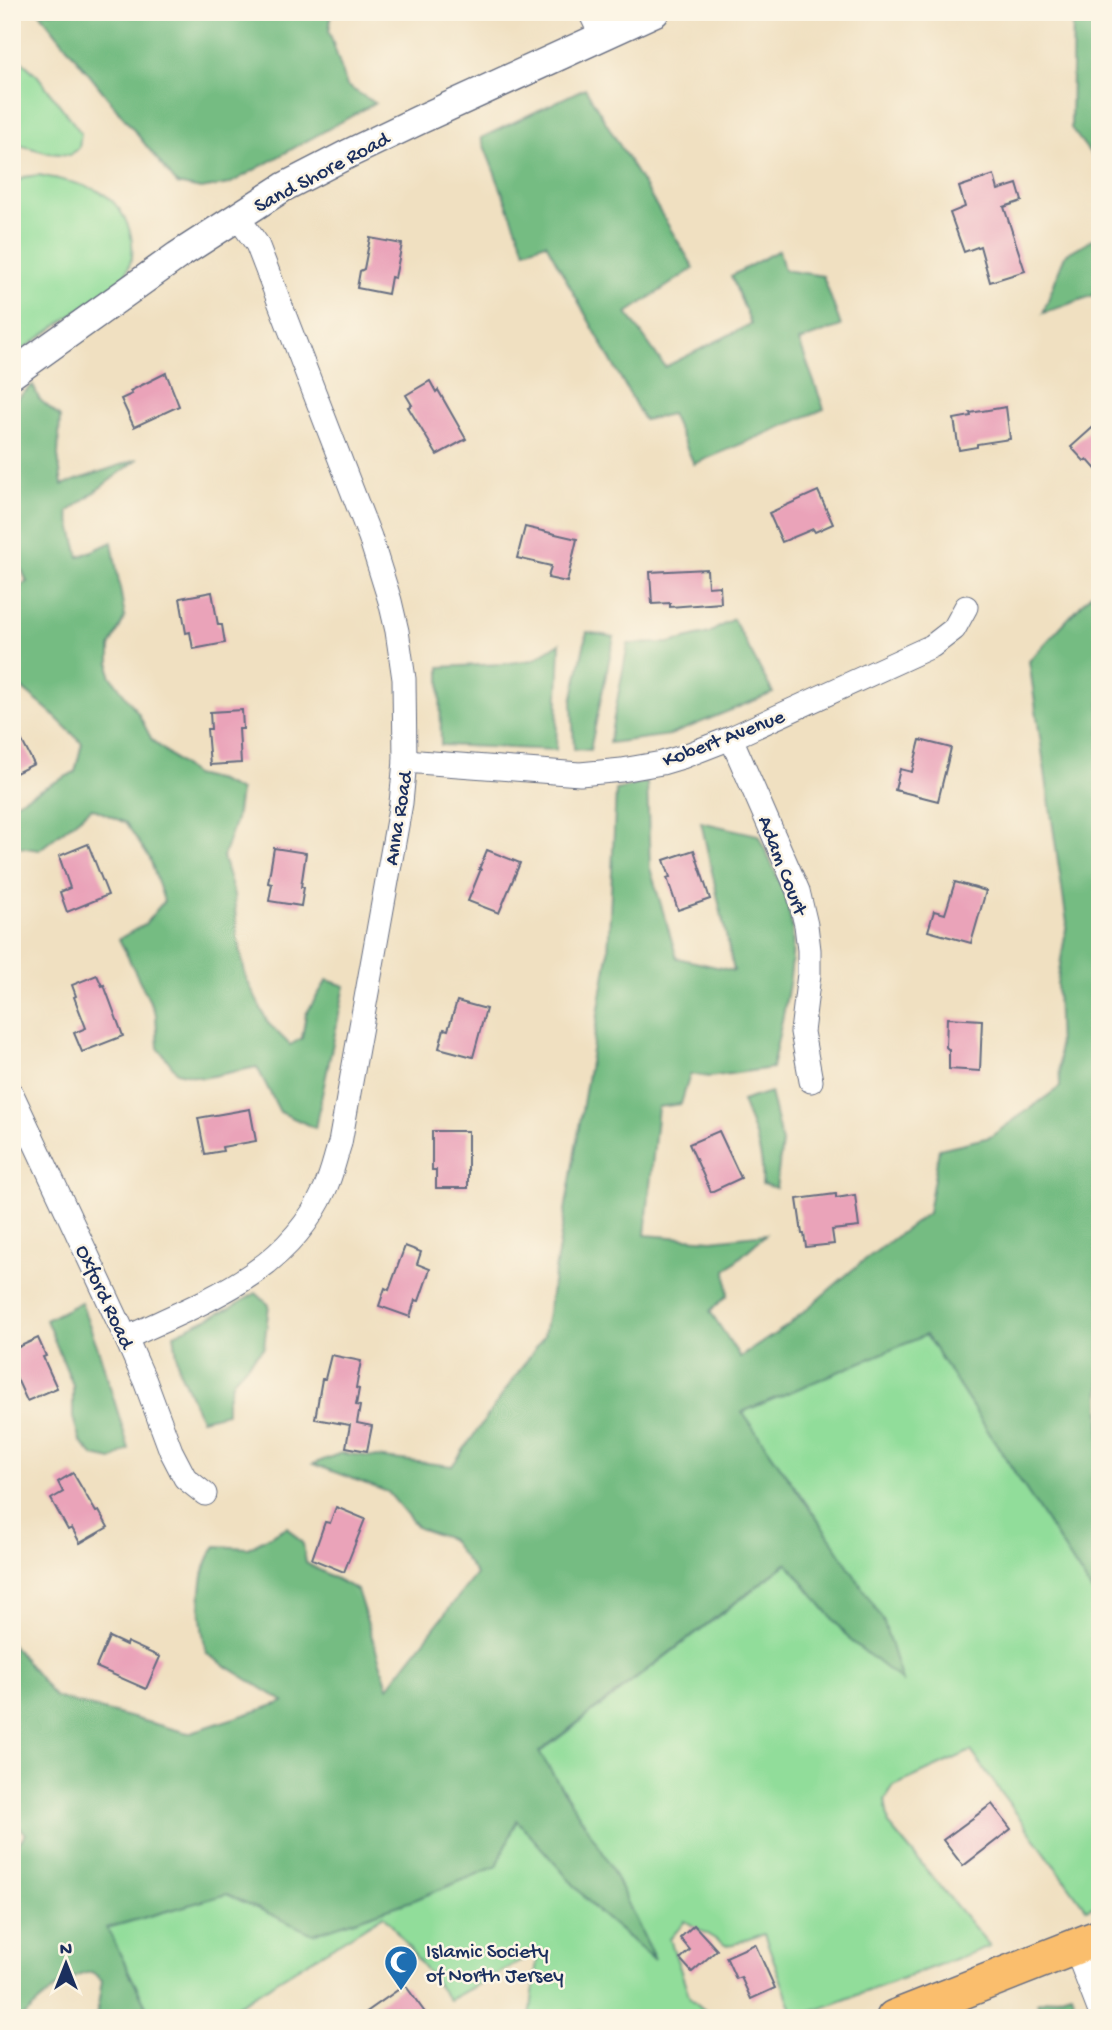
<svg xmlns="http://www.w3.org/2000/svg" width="1112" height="2030" viewBox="0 0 1112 2030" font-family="'Gochi Hand',sans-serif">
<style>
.green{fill:#91dd9a;stroke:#56867c;stroke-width:2}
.forest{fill:#74bc82;stroke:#487670;stroke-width:2}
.building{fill:#eaa3b9}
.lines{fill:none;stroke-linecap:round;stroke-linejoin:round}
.minor-casing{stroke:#666d81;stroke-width:25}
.tertiary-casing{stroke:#666d81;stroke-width:31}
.primary-casing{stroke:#666d81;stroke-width:38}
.minor{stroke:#fff;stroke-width:23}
.tertiary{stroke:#fff;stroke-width:28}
.primary{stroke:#fabe6d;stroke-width:35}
.labels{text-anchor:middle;stroke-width:5;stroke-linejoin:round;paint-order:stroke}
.street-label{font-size:21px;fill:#1b2f5e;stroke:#fcf5e5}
.poi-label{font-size:21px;fill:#1b2f5e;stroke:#fcf5e5;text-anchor:start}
</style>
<rect width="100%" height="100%" fill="#fcf5e5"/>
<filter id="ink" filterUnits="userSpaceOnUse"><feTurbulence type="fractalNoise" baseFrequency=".0143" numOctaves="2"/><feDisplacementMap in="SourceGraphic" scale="14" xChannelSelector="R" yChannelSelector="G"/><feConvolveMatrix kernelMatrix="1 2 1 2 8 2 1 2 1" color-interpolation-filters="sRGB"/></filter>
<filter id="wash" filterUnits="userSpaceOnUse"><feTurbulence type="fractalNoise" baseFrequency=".00686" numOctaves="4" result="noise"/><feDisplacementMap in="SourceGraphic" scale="28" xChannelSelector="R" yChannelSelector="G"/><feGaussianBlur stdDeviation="1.57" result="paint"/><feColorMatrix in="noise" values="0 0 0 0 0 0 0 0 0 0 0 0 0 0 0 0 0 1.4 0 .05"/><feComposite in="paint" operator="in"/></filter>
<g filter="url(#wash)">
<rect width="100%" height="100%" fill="#f0e0c1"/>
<g class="green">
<polygon points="12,53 37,75 81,133 79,148 70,155 49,153 12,143"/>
<path d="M39,175C58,179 81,183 98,191C121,202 135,231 132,257C130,264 127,271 125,278L12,357V186L24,177Z"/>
<polygon points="926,1335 1100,1604 1100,1903 1086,1909 971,1751 894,1786 885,1800 889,1825 990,1946 795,2018 764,1934 727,1946 685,1921 670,1939 690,1998 714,2018 600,2018 581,2011 563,2018 530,2018 538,1952 449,2000 384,1915 217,2018 152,2018 107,1928 227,1894 313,1934 414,1900 497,1866 517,1820 596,1910 653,1959 607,1859 539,1753 788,1563 850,1640 827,1533 742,1412"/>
</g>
<g class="forest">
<polygon points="39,12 332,12 329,31 347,86 375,103 229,184 201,189 177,184"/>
<polygon points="1073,12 1100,12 1100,166 1071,128"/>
<polygon points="585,88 694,268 627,313 665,367 751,324 731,276 779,250 784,270 823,276 841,326 799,341 824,409 694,464 671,414 644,420 546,243 525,250 481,138"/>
<polygon points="1100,235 1100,293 1043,313 1065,255"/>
<polygon points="33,385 39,399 60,417 58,456 62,485 138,459 68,512 79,557 112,542 125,617 110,647 110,675 138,713 152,740 194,775 219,781 240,791 236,819 223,857 234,895 237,935 246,978 268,1023 290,1045 302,1038 306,1014 327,980 345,986 315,1128 280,1112 257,1067 203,1078 177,1072 158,1048 156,1014 119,939 145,924 164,901 150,859 126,823 92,808 39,850 12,846 12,804 75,772 82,743 48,710 12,680 12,589 27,582 12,545 12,403"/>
<path d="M1100,584V1604L926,1335L742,1412L827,1533L883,1620L902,1681L850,1640L787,1563L539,1752L607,1859L655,1960L596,1910L517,1820L497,1866L414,1900L313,1934L227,1894L107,1928L152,2018H96L102,1980L92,1972C63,1976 43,2000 22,2018H12V1850L26,1834L12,1818V1644L55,1697L188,1733L284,1702L207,1654C199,1623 195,1572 216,1546L248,1548L287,1527L303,1544L306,1563L357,1590L388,1687L476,1574L450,1539L418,1528L388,1492L313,1464L341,1453L452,1466L544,1336L608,955L616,790L647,782L650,868L677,958L734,971L701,822L758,835C772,864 788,896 792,928C796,970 780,1026 772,1068L709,1077L690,1074L681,1104L658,1107L645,1235L712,1240L766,1234L726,1270L728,1295L710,1311L740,1357L787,1326L858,1265L928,1213L939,1149L990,1137L1060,1087L1057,984L1067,923L1029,661Z"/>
<polygon points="733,619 773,693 670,735 609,743 628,644 669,643 709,633"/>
<polygon points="587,632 614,637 590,750 574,749 572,701"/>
<polygon points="560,643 556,750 441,745 440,667 502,664 533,660"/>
<path d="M770,1092L782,1143L776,1188L762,1184C765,1154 752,1128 742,1101Z"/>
<polygon points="256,1293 269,1305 264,1347 233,1380 227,1402 227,1413 201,1419 179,1370 174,1334 230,1308"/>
<polygon points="81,1302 100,1354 129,1449 112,1460 94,1456 80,1441 73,1417 73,1385 46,1320"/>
<polygon points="1071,1993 1079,2018 1042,2018 1037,2003"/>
</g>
<g id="blocks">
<g class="building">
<polygon points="994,175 998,190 1017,184 1022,201 1004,207 1025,271 990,282 980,246 964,252 950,213 965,207 959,187"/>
<polygon points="370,238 402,244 395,278 391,277 388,294 357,288 360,271 364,269"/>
<polygon points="166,373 179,406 134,427 121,399 132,394 130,391"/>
<polygon points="430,381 436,392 438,390 466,439 437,455 408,407 412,405 406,395"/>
<polygon points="1006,407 1010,439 977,444 977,447 959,450 954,419 971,416 970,413"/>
<polygon points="1100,421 1100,474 1087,459 1084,461 1071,447"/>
<polygon points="818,491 833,524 815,532 813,529 782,542 769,513"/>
<polygon points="525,527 577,539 567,582 548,578 551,566 517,558"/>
<polygon points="707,569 708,587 720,586 721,603 670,607 670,603 652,604 650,572"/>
<polygon points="212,592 218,625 222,625 225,643 193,649 190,632 186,633 180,598"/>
<polygon points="242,710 243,729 239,729 241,763 210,765 207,729 211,729 210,712"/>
<polygon points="12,722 34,764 12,775"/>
<polygon points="920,740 951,748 938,801 895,790 900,769 912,772"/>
<polygon points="88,844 108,895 67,912 60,892 70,888 59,856"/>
<polygon points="274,848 306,853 301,887 304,887 301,906 269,901 272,884 268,883"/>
<polygon points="487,850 520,863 499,913 468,901 481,869 479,869"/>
<polygon points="694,850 710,899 678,910 667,878 670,877 664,860"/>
<polygon points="955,882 986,891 971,943 928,931 934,911 945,914"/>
<polygon points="97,975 102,986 104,985 123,1036 82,1052 74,1033 86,1028 74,997 76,996 72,985"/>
<polygon points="457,1001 486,1009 473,1057 439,1048 444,1029 448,1030"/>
<polygon points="947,1018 982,1020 980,1071 949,1069 949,1050 946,1047"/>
<polygon points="250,1109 256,1141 222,1147 223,1151 205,1154 198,1118"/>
<polygon points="432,1131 468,1131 468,1188 436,1188 436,1170 432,1170"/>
<polygon points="719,1131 741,1178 711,1192 689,1144"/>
<polygon points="836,1194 836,1198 855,1195 859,1227 832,1230 834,1244 806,1247 804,1234 802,1234 797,1199"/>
<polygon points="405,1246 421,1252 417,1264 430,1269 419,1301 415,1300 410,1317 379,1306 385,1288 389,1290"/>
<polygon points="38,1338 46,1356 43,1357 57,1388 27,1401 12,1368 12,1350"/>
<polygon points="331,1355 361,1361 356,1388 359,1389 356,1405 360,1406 357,1423 372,1426 367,1451 346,1447 350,1425 315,1419 322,1379 325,1379"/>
<polygon points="73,1473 96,1512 99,1511 108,1527 80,1543 72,1528 68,1530 51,1499 63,1492 58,1482"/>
<polygon points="336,1507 365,1519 344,1572 312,1559 325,1522 330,1523"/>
<polygon points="109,1637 126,1645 127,1642 160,1657 146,1689 96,1667"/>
<polygon points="992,1804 1011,1829 963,1866 943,1840"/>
<polygon points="694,1925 717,1950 692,1972 680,1959 690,1950 680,1938"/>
<polygon points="755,1944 775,1988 751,1999 741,1977 736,1979 726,1957"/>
<polygon points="405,1985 429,2018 358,2018"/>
</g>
</g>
</g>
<g filter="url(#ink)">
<use href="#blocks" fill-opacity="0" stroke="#666d81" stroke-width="2"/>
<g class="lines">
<g class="minor-casing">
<g id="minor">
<polyline points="590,12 602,37"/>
<polyline points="731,738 798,891 806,925 809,950 809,974 802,1032 811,1081"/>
<polyline points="405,761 580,774 622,770 662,763 682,757 731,738 932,646 954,629 966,607"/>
<polyline points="12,1094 126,1338 145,1381 171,1451 185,1478 205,1494"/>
<path d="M126,1338C204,1301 287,1274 325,1189C332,1174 335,1158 340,1143L401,803L405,761L404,679L397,631L390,601L370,537L257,244L237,216"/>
<polyline points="1075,1947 1100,2012"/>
</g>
</g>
<g class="tertiary-casing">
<polyline id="tertiary" points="12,374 177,256 284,187 348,154 419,120 655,12"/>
</g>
<g class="primary-casing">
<polyline id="primary" points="894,2018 1100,1937"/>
</g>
<use href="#minor" class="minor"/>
<use href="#tertiary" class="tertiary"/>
<use href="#primary" class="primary"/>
</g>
</g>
<defs>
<g id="mosque-pin" transform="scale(1.75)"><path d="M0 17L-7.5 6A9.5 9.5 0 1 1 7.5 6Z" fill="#1f6fb2" stroke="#fcf5e5"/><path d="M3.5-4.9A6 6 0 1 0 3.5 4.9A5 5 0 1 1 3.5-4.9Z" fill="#fff"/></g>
</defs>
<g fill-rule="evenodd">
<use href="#mosque-pin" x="401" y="1962"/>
</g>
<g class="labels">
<g class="street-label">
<text transform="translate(321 171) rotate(-28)" y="7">Sand Shore Road</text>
<text transform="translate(723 737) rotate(-21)" y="7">Kobert Avenue</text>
<text transform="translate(397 818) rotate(-81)" y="7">Anna Road</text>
<text transform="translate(784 865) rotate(69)" y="7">Adam Court</text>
<text transform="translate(106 1296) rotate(65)" y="7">Oxford Road</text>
</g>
<g class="poi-label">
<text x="426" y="1957">Islamic Society<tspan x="426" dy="24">of North Jersey</tspan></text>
</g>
</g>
<rect width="1112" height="2030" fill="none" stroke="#fcf5e5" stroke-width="42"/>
<g transform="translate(66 1964)" stroke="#fcf5e5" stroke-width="5" paint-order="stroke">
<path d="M0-5L12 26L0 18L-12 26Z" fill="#1b2f5e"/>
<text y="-10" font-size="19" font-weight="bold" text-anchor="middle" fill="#1b2f5e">N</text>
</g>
</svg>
